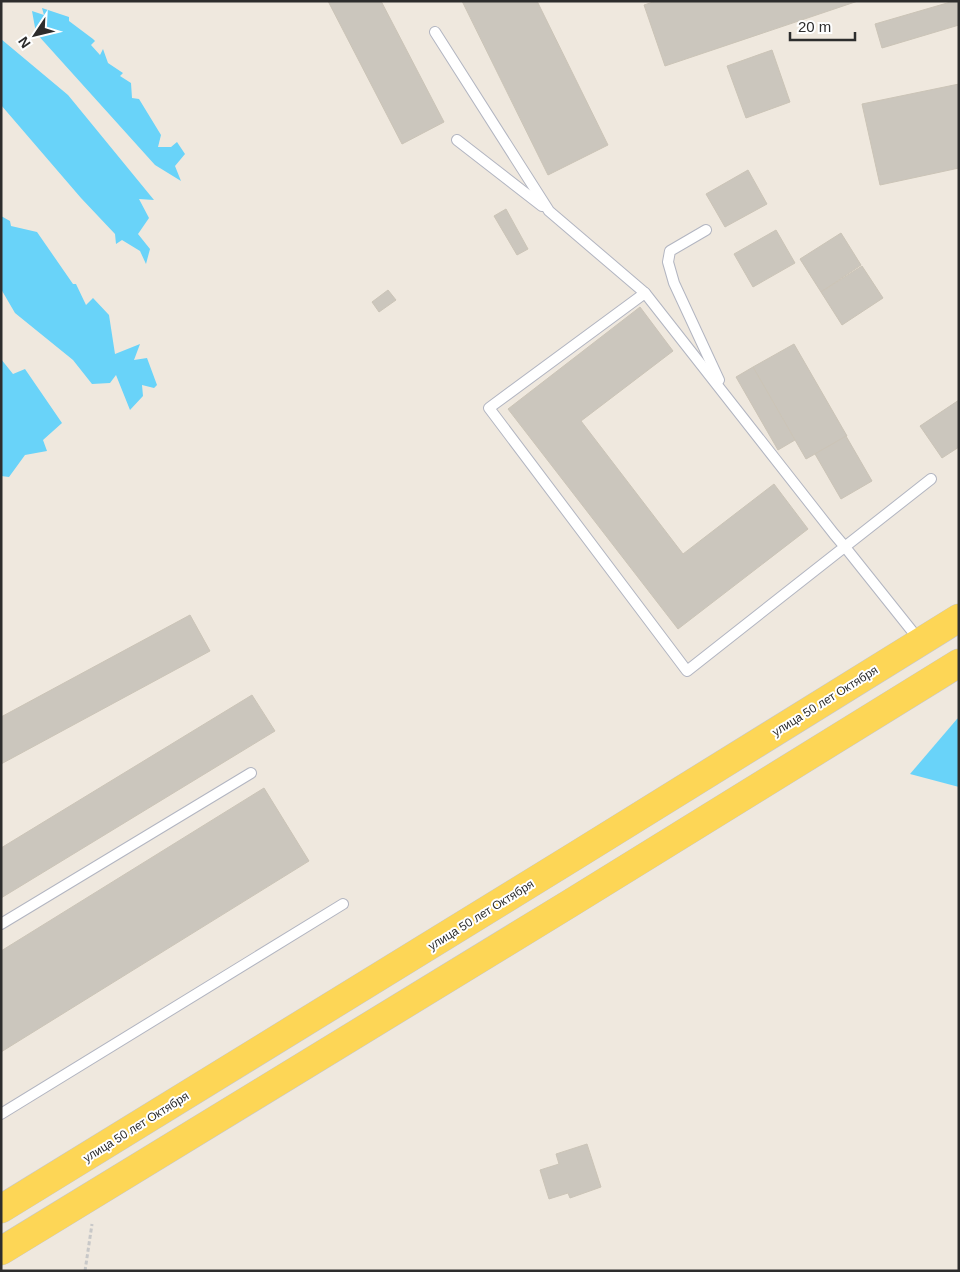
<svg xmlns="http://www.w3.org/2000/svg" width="960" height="1272" viewBox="0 0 960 1272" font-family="Helvetica,sans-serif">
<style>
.water{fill:#69d3f9}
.building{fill:#cbc6bd;stroke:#cbc4b7}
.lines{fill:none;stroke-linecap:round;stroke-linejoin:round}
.service-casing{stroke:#b2b5c1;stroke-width:12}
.primary-casing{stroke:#c8c8c8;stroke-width:29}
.path{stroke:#c8c8c8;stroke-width:3;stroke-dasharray:4 2.5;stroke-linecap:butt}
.service{stroke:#fff;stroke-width:10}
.primary{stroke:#fdd656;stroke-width:28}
.labels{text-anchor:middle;stroke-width:4;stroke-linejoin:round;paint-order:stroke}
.street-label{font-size:12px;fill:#2d2d2d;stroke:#fff}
</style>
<rect width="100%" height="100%" fill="#efe8de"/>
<g class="water">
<polygon points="42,8 69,17 69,21 93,39 95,41 91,45 100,55 103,49 108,63 123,73 120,76 131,83 132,98 139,99 161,135 158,147 171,147 177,142 185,154 175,166 181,181 155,165 36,33 32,11 44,15"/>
<polygon points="1,39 68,95 154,200 139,199 149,218 138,234 150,249 146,264 140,251 122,240 116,244 115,234 81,198 1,105"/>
<polygon points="1,216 10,221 11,226 37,232 73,284 76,284 86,305 93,298 109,315 115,354 140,344 134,360 147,358 157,385 154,388 142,385 143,396 130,410 116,375 110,383 92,384 73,360 15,313 1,289"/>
<polygon points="1,359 13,374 25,369 62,423 43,440 47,451 25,455 9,477 1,476"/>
<polygon points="959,718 959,787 910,774 957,719"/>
</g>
<g class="building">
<polygon points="328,1 381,1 444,122 402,144"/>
<polygon points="462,1 537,1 608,145 548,175"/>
<polygon points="656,1 858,1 665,66 644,5"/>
<polygon points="954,1 959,1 959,25 882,48 875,24"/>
<polygon points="772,50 790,102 746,118 727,66"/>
<polygon points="959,84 959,168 880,185 862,104"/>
<polygon points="748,170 767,204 725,227 706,194"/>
<polygon points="506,209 528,249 517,255 494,216"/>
<polygon points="776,230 795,263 753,287 734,254"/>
<polygon points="841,233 861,265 821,292 800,259"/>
<polygon points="862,266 883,298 842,325 821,292"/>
<polygon points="388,290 396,300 379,312 372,302"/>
<polygon points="640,307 673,351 581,421 683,554 774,484 808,529 678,629 508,409"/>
<polygon points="794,344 847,436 806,459 753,367"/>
<polygon points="753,367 795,440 778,450 736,377"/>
<polygon points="959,400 959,447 942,458 920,426"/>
<polygon points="846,436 872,481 841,499 815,454"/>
<polygon points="190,615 210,651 1,764 1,717"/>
<polygon points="252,695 275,731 1,898 1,848"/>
<polygon points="264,788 309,861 1,1052 1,951"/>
<polygon points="587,1144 601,1187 570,1198 568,1193 549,1199 540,1170 559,1164 556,1154"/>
</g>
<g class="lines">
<g class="service-casing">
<g id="service">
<polyline points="435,32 549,211 645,293"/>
<polyline points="457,140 542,206"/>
<polyline points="706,230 670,251 668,262 674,283 719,380"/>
<polyline points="920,641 845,547 834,534 645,293 489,408 687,671 931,479"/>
<polyline points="1,924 251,773"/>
<polyline points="1,1114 343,904"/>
</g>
</g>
<g class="primary-casing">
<g id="primary">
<polyline points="1,1209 575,856 959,618"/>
<polyline points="1,1251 569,904 959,663"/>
</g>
</g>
<polyline class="path" points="85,1271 92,1224"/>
<use href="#service" class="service"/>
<use href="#primary" class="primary"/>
</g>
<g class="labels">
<g class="street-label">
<text transform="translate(825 701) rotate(-32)" y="4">улица 50 лет Октября</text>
<text transform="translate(481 915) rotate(-32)" y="4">улица 50 лет Октября</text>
<text transform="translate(136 1127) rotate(-32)" y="4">улица 50 лет Октября</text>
</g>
</g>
<rect width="960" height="1272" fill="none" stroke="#2d2d2d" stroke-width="5"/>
<g transform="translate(35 35) rotate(235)" stroke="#ffffff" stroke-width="4" paint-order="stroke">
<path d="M0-4L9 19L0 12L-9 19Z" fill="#2d2d2d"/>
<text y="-8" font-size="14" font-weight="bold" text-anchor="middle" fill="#2d2d2d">N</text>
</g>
<path d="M790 32v8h65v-8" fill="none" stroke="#2d2d2d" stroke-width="2.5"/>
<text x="798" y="32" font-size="15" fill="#2d2d2d" stroke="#ffffff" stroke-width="4" paint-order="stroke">20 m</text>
</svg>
